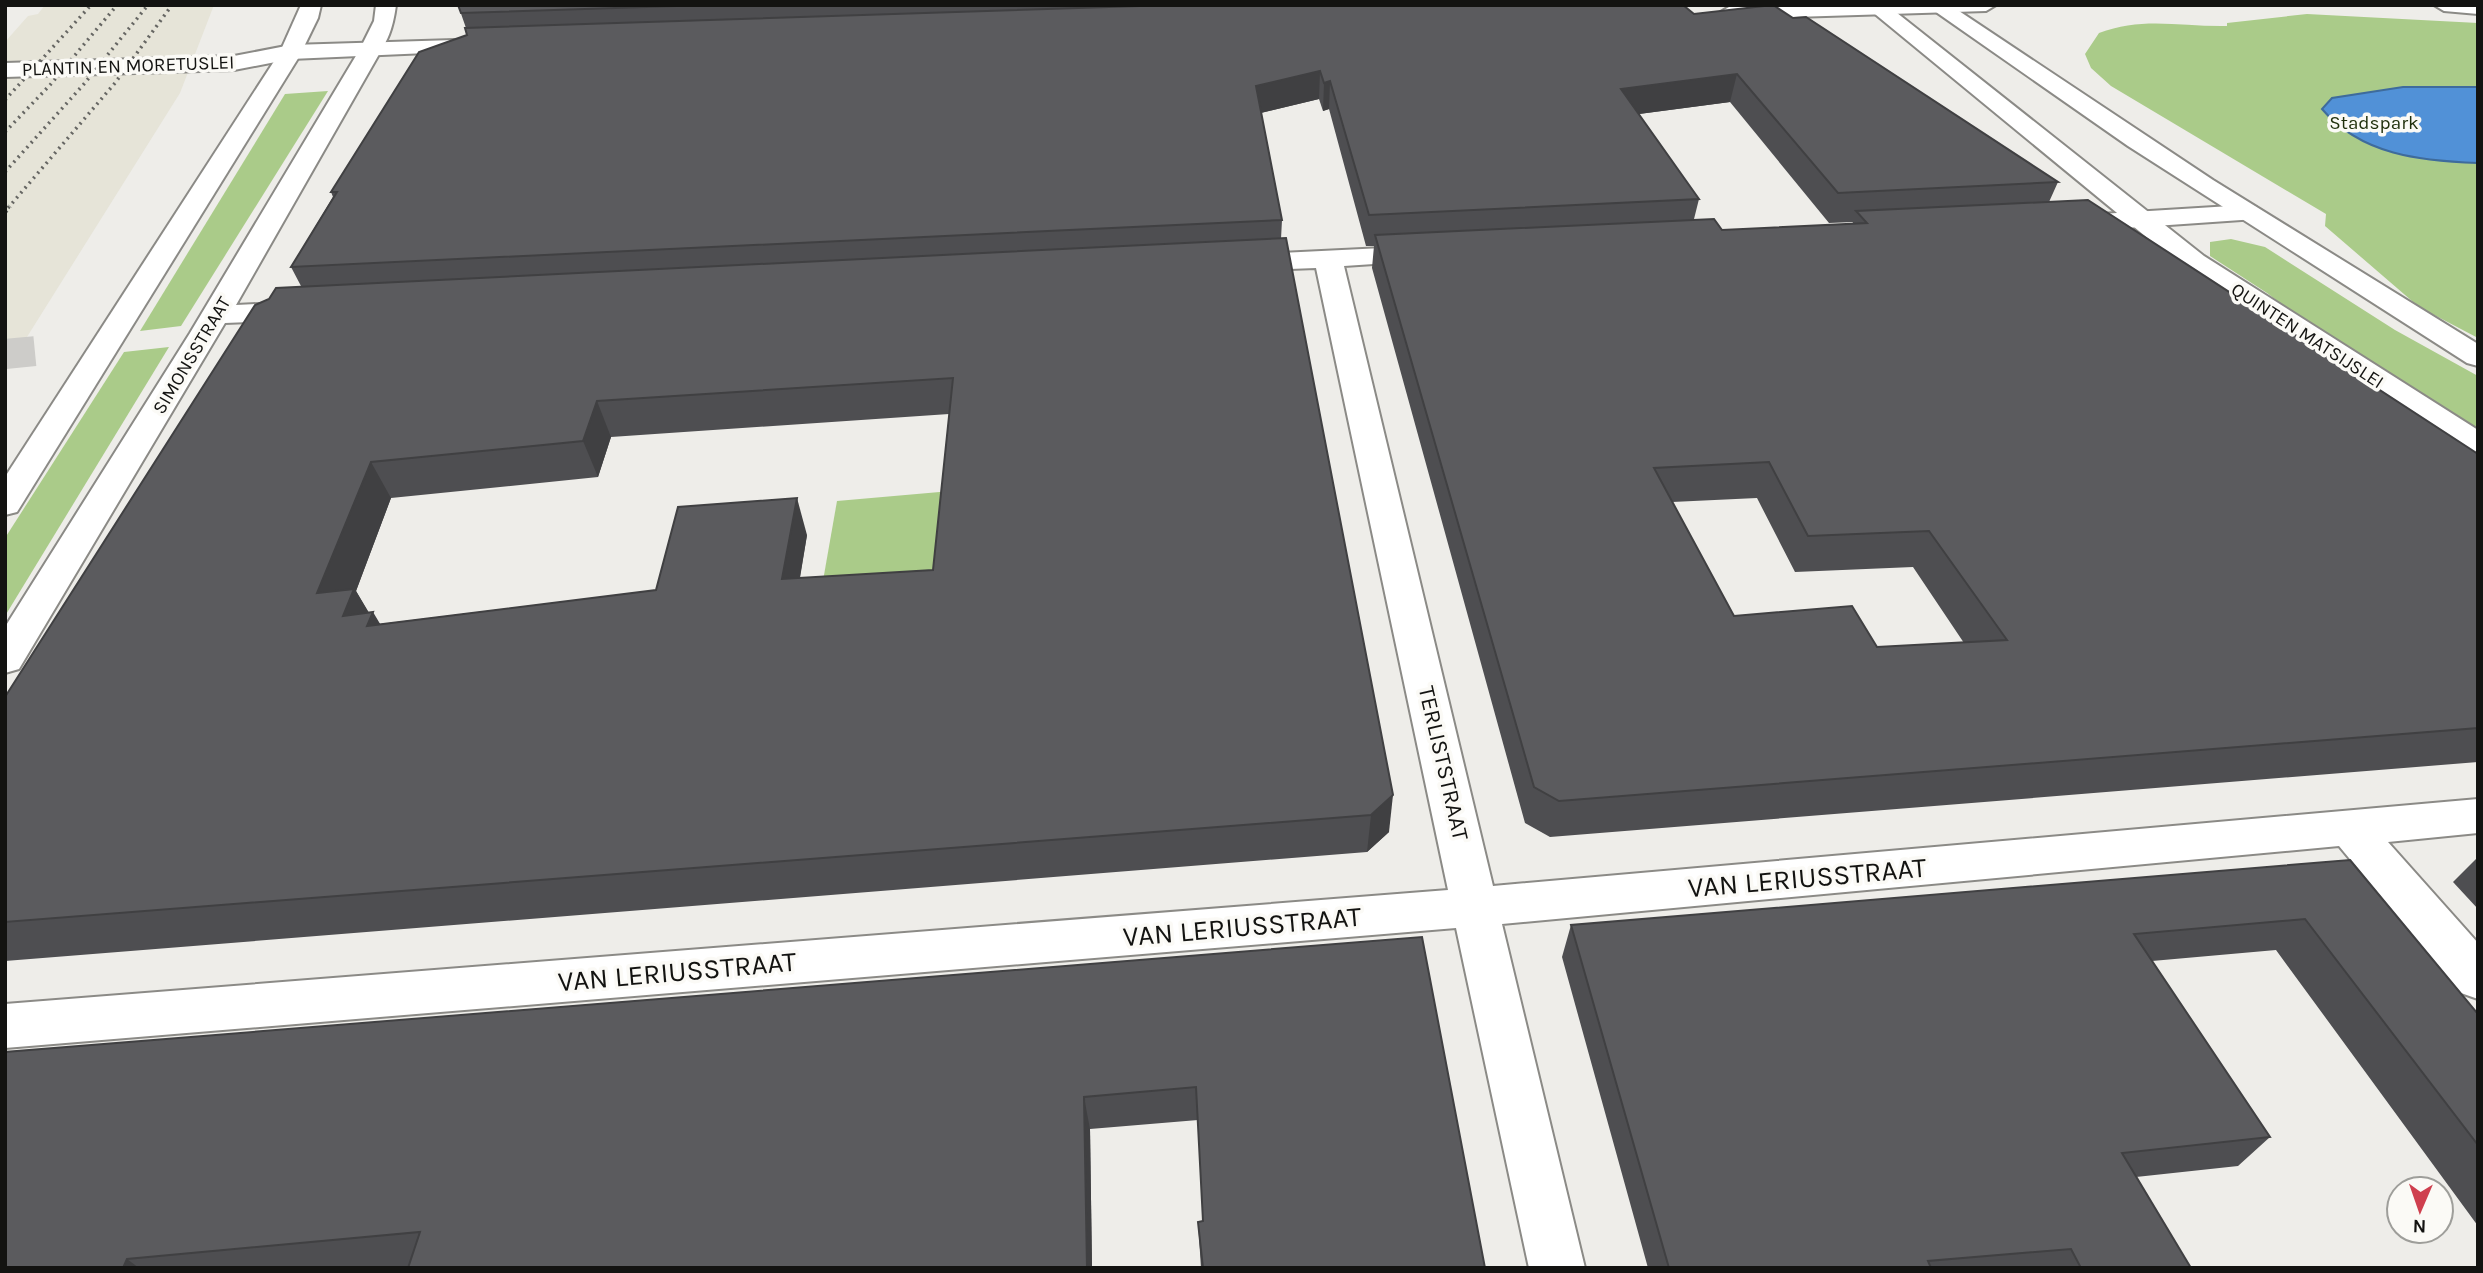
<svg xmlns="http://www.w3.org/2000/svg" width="2483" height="1273" viewBox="0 0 2483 1273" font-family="Karla,sans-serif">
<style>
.built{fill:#e6e4d8}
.green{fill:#aacb89}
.water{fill:#5191d7;stroke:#3e6b9c;stroke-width:2}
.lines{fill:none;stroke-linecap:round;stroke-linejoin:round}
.pedestrian-tunnel{stroke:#cdccc9;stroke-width:30;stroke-dasharray:30 15;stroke-linecap:butt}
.minor-casing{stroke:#8b8a86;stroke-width:4}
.tertiary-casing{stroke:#8b8a86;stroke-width:4}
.secondary-casing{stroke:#8b8a86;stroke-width:4}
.minor{fill:#fff;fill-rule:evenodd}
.tertiary{fill:#fff;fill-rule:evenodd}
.secondary{fill:#fff;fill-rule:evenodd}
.rail-far1{stroke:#666663;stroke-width:3.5;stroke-dasharray:2 4.5;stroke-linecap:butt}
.rail{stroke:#666663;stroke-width:4.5;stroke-dasharray:2.5 5;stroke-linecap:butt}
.wall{fill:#4e4e51;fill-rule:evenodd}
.shaded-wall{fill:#404042}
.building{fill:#5b5b5e;stroke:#404042;stroke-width:2;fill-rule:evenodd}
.labels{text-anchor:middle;stroke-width:7;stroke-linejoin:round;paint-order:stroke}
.far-street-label{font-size:19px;fill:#131311;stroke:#fbfaf6}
.far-park-label{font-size:19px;fill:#1f2f0b;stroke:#fbfaf6}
.street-label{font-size:23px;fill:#131311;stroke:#fbfaf6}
.near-street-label{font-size:28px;fill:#131311;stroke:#fbfaf6}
</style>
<rect width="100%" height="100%" fill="#eeede9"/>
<polygon class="built" points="45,5 214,5 180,93 5,372 5,42 28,16 38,14"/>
<g class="green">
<path d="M2307,14L2478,23V338L2419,307L2325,226L2326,214L2111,86L2091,68L2085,54L2099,33C2143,16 2182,27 2227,26V23Z"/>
<polygon points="328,91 181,326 140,331 285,94"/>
<polygon points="2231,239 2265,247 2395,330 2478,376 2478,457 2267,293 2210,256 2210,242"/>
<polygon points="169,347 5,616 5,538 124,352"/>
<polygon points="951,491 941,605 817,615 837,501"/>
</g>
<path class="water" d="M2403,87H2478V163C2421,161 2361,155 2322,109L2332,98Z"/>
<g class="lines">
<polyline class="pedestrian-tunnel" points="5,354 36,351"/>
<g class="minor-casing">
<g id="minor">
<polygon points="371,43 382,49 236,305 302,302 312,305 317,311 312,317 302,320 225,323 19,669 5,673 5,627 190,333 360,49"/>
<polygon points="291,45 302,52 22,504 17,512 5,515 5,477 280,52"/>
<polygon points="2247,205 2256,207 2260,213 2256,219 2068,232 2059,230 2055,224 2059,218 2068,216"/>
<polygon points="1424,246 1434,248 1438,254 1434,260 1344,266 1493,886 2478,799 2478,833 2388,842 2478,943 2478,999 2461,993 2339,846 1502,924 1585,1268 1529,1268 1456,928 5,1048 5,1004 1448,890 1316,268 1239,271 1229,269 1225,263 1229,257 1239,255"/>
</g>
</g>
<g class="tertiary-casing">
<g id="tertiary">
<polygon points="301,5 321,5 318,18 299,57 283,57 280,52"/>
<path d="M376,5H396C394,21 388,51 371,55L360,49L374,21Z"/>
<polygon points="1864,5 1887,5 2204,256 2478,430 2478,455 2466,452 2184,268"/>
<polygon points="1926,5 1950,5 2213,180 2478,344 2478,366 2467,363 2128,146"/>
</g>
</g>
<g class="secondary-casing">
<g id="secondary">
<polygon points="1780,5 1996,5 1986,11 1729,19 1719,13 1729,7"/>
<polygon points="2434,5 2478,5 2478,14 2444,11"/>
<polygon points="487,39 495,40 498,45 495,50 291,59 234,70 5,77 5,63 234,56 291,45"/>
</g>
</g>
<use href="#minor" class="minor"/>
<use href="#tertiary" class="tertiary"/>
<use href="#secondary" class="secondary"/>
<g class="rail-far1">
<polyline points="5,100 91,5"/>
<polyline points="5,132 50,85 117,5"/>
<polyline points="5,172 84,84 148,5"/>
<polyline points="8,208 115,83 172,5"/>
</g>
<polyline class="rail" points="5,212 10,206"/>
</g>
<g class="wall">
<path d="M458,5H1683L1694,14L2058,182L2049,202L2478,454V762L1550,837L1525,823L1372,268L1374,246H1366L1329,109L1323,111L1319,99L1261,113L1282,220L1281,239L1389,832L1367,852L5,961V697L301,286L291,267L333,197L331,192L467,35L466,28ZM1730,102L1829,223L1853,222L1852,224L1722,230L1694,219L1699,199L1639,114ZM949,414L933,570L800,578L807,535L656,590L380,624L368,612L356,591L391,498L598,477L611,437ZM1757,498L1795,572L1913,567L1964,643L1877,647L1734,616L1672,502Z"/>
<polygon points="2478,857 2478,909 2453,882"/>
<polygon points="2350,860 2478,1014 2478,1226 2276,950 2152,961 2270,1137 2238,1166 2136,1177 2191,1268 1648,1268 1562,957 1571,925"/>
<polygon points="1422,937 1485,1268 1201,1268 1198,1222 1203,1221 1198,1120 1090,1129 1092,1268 408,1268 409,1266 393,1268 5,1268"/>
</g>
<g class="shaded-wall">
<polygon points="1320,71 1319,99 1256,114 1256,86"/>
<polygon points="1737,74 1730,102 1616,117 1621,89"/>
<polygon points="1330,81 1329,109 1323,111 1324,83"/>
<polygon points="597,401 611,437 598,477 583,441"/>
<polygon points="371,462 391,498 356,591 371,616 373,612 395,649 366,653 317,593"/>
<polygon points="797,498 807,535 793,617 782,579"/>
<polygon points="1393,795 1389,832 1367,852 1371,815"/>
<polygon points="1084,1097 1090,1129 1092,1268 1087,1268"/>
<polygon points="127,1259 139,1268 123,1268"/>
</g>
<g class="building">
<polygon points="458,5 707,5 461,13"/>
<polygon points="1171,5 1683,5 1694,14 1773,5 1793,18 1806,17 2058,182 1838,193 1737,74 1621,89 1699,199 1369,215 1330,81 1324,83 1320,71 1256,86 1282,220 291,267 337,192 331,192 419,52 467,35 465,28"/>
<path d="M2088,200L2478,454V728L1559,801L1534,787L1375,235L1714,219L1722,230L1867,223L1856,211ZM1769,462L1808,536L1929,531L2007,640L1877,647L1852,606L1734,616L1654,468Z"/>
<path d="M1286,238L1393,795L1371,815L5,922V697L255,305L269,299L276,288ZM953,378L933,570L782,579L797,498L678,507L656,590L367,626L373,612L343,616L354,589L317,593L371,462L583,441L597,401Z"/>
<polygon points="2350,860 2478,1014 2478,1145 2305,919 2134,934 2270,1137 2122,1153 2191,1268 2081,1268 2071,1249 1928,1261 1931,1268 1669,1268 1571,925"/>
<polygon points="1422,937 1485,1268 1203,1268 1198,1222 1203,1221 1196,1087 1084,1097 1087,1268 408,1268 420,1232 127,1259 123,1268 5,1268 5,1052"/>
</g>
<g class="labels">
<g class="far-street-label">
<text transform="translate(128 65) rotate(-2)" y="7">PLANTIN EN MORETUSLEI</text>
<text transform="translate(2308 335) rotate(33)" y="7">QUINTEN MATSIJSLEI</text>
<text transform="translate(191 355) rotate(-59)" y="7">SIMONSSTRAAT</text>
</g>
<g class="far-park-label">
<text x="2374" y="129">Stadspark</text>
</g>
<g class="street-label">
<text transform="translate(1444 763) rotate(77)" y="8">TERLISTSTRAAT</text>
</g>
<g class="near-street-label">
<text transform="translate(1807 877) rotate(-5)" y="10">VAN LERIUSSTRAAT</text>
<text transform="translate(1242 926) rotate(-5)" y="10">VAN LERIUSSTRAAT</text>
<text transform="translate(677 971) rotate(-5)" y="10">VAN LERIUSSTRAAT</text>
</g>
</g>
<rect width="2483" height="1273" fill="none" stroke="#131311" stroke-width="14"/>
<g transform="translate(2420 1210) rotate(182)"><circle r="33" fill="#fbfaf6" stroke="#9e9e9a" stroke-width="2"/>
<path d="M0-5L12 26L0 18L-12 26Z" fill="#cf3f4e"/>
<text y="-10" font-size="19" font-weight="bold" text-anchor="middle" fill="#131311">N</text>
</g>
</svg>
